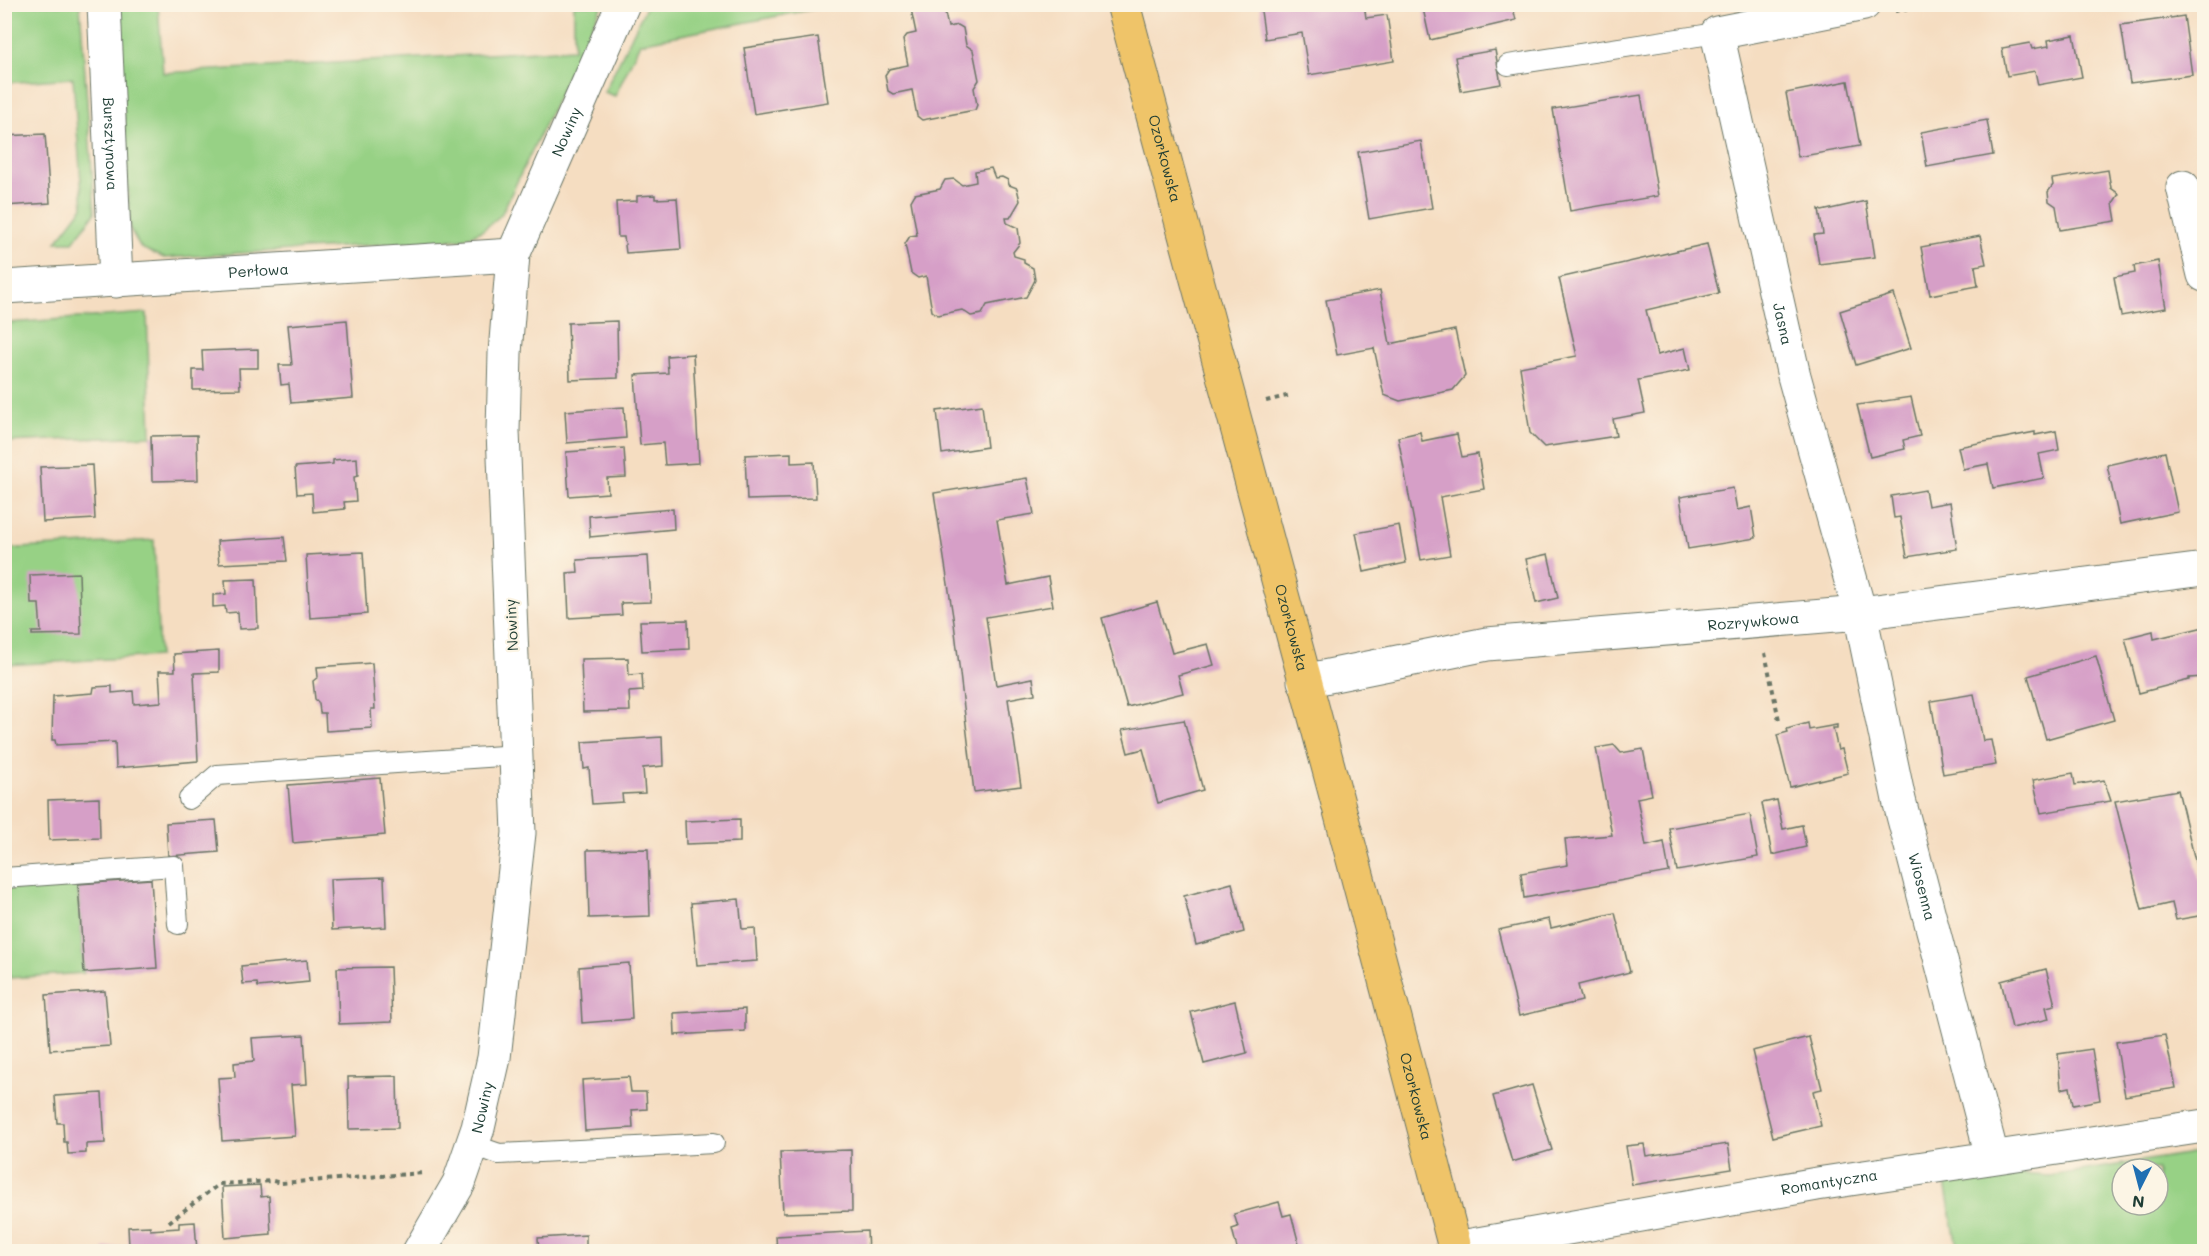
<svg xmlns="http://www.w3.org/2000/svg" width="2209" height="1256" viewBox="0 0 2209 1256" font-family="Mali,sans-serif">
<style>
.green{fill:#97d185;stroke:#5b875c;stroke-width:1.5;fill-rule:evenodd}
.building{fill:#d69fc7}
.lines{fill:none;stroke-linecap:round;stroke-linejoin:round}
.service-casing{stroke:#6a7565;stroke-width:22}
.minor-casing{stroke:#6a7565;stroke-width:35}
.primary-casing{stroke:#6a7565;stroke-width:35}
.path{stroke:#6a7565;stroke-width:4;stroke-dasharray:4.5 4.5;stroke-linecap:butt}
.service{stroke:#fff;stroke-width:20}
.minor{stroke:#fff;stroke-width:33}
.primary{stroke:#efc469;stroke-width:33}
.labels{text-anchor:middle;stroke-width:4.5;stroke-linejoin:round;paint-order:stroke}
.street-label{font-size:15px;fill:#1f3d34;stroke:#fcf5e5}
</style>
<rect width="100%" height="100%" fill="#fcf5e5"/>
<filter id="ink" filterUnits="userSpaceOnUse"><feTurbulence type="fractalNoise" baseFrequency=".0167" numOctaves="2"/><feDisplacementMap in="SourceGraphic" scale="12" xChannelSelector="R" yChannelSelector="G"/><feConvolveMatrix kernelMatrix="1 2 1 2 8 2 1 2 1" color-interpolation-filters="sRGB"/></filter>
<filter id="wash" filterUnits="userSpaceOnUse"><feTurbulence type="fractalNoise" baseFrequency=".008" numOctaves="4" result="noise"/><feDisplacementMap in="SourceGraphic" scale="24" xChannelSelector="R" yChannelSelector="G"/><feGaussianBlur stdDeviation="1.35" result="paint"/><feColorMatrix in="noise" values="0 0 0 0 0 0 0 0 0 0 0 0 0 0 0 0 0 1.4 0 .05"/><feComposite in="paint" operator="in"/></filter>
<g filter="url(#wash)">
<rect width="100%" height="100%" fill="#f5ddc1"/>
<g class="green">
<polygon points="5,4 80,5 95,213 73,242 56,242 83,207 73,78 5,83"/>
<polygon points="118,5 158,5 163,73 574,49 574,5 602,5 501,215 483,230 464,239 164,258 141,248 130,229"/>
<polygon points="647,5 647,4 835,5 640,43 615,96 604,92"/>
<polygon points="147,313 151,436 5,442 4,327 9,323"/>
<polygon points="154,540 159,656 5,665 5,549"/>
<polygon points="78,884 84,973 9,978 5,889"/>
<path d="M2204,1151V1251H1958L1944,1178L1982,1172L2050,1176ZM2122,1169H2158V1205H2122Z"/>
</g>
<g id="blocks">
<g class="building">
<polygon points="910,4 943,4 948,27 958,25 963,28 966,45 973,50 979,80 974,88 977,105 975,110 922,120 917,116 912,90 893,94 888,91 885,75 889,69 908,65 903,40 907,35 916,33"/>
<polygon points="1260,4 1364,4 1366,18 1387,15 1394,61 1309,75 1302,33 1265,39"/>
<polygon points="1422,4 1512,4 1516,20 1430,40"/>
<polygon points="2184,16 2192,75 2130,83 2121,25"/>
<polygon points="2074,35 2082,77 2038,85 2035,71 2007,76 2002,48 2030,43 2032,49 2049,46 2048,40"/>
<polygon points="818,37 828,102 754,114 744,48"/>
<polygon points="1495,50 1501,84 1461,91 1455,57"/>
<polygon points="1848,81 1860,146 1798,157 1786,93"/>
<polygon points="1641,95 1658,196 1570,211 1553,109"/>
<polygon points="1987,120 1993,155 1927,167 1921,132"/>
<polygon points="45,134 50,203 4,206 4,136"/>
<polygon points="1421,141 1432,208 1369,219 1358,152"/>
<polygon points="991,168 995,178 1002,177 1008,180 1009,185 1017,188 1020,201 1010,218 1006,218 1007,223 1018,228 1020,243 1013,252 1014,256 1024,259 1024,263 1033,268 1035,280 1026,297 987,305 982,314 971,316 962,310 938,315 932,311 926,276 918,278 911,273 905,244 910,236 917,235 911,201 915,194 940,189 945,180 954,179 962,185 976,182 975,171"/>
<polygon points="2108,170 2111,188 2119,194 2113,203 2116,221 2060,230 2056,206 2049,201 2048,192 2053,185 2052,179"/>
<polygon points="655,195 655,199 677,198 681,249 626,253 624,237 618,237 616,202 637,201 637,196"/>
<polygon points="1866,201 1875,257 1819,264 1814,235 1823,234 1819,209 1822,211"/>
<polygon points="1980,236 1986,264 1975,266 1978,286 1930,295 1921,247"/>
<polygon points="1707,244 1719,293 1646,310 1657,355 1685,348 1690,370 1638,380 1645,413 1613,419 1616,436 1544,447 1530,433 1520,367 1577,356 1559,278"/>
<polygon points="2158,261 2166,308 2121,316 2114,277 2135,273 2134,266"/>
<polygon points="1380,290 1390,344 1455,330 1465,376 1453,390 1400,401 1384,395 1374,348 1337,355 1326,300"/>
<polygon points="1894,294 1911,348 1856,365 1840,311"/>
<polygon points="347,320 353,398 291,403 289,384 281,385 279,365 292,365 288,325"/>
<polygon points="617,321 618,378 570,380 568,323"/>
<polygon points="258,349 258,368 239,368 240,389 193,390 193,370 203,370 202,351"/>
<polygon points="693,354 699,463 665,465 663,443 640,445 635,375 668,373 667,356"/>
<polygon points="1911,397 1920,436 1903,440 1905,449 1870,457 1857,405"/>
<polygon points="982,405 987,447 942,454 937,411"/>
<polygon points="624,407 626,438 567,443 565,411"/>
<polygon points="2056,431 2059,450 2039,454 2044,478 1993,488 1988,464 1963,469 1958,447 2035,432 2035,435"/>
<polygon points="1420,432 1422,441 1457,434 1462,457 1478,454 1484,489 1440,497 1450,555 1421,560 1398,437"/>
<polygon points="197,435 198,480 152,481 151,436"/>
<polygon points="624,448 626,477 607,478 608,493 569,496 566,452"/>
<polygon points="2165,452 2178,512 2120,524 2107,465"/>
<polygon points="791,453 791,463 814,462 816,498 747,500 745,455"/>
<polygon points="357,458 358,476 354,477 356,501 344,502 345,509 313,512 312,493 297,494 295,467 333,464 333,460"/>
<polygon points="92,465 95,519 43,522 40,467"/>
<polygon points="1027,478 1034,514 997,520 1008,585 1048,577 1053,606 986,617 996,685 1033,678 1035,694 1008,699 1021,786 974,792 954,623 934,493"/>
<polygon points="1733,488 1737,510 1751,507 1756,538 1688,549 1680,497"/>
<polygon points="1925,490 1928,506 1950,502 1957,549 1907,557 1900,517 1894,518 1891,496"/>
<polygon points="673,509 674,529 590,537 589,516"/>
<polygon points="1399,525 1406,563 1364,572 1356,533"/>
<polygon points="284,537 287,561 219,564 217,541"/>
<polygon points="363,552 367,614 310,618 306,555"/>
<polygon points="1548,554 1558,598 1536,603 1526,559"/>
<polygon points="648,556 651,602 621,603 622,615 569,618 567,573 578,572 577,560"/>
<polygon points="79,573 81,634 32,635 32,632 41,632 39,604 31,604 30,575"/>
<polygon points="256,579 258,628 239,629 238,612 226,613 225,606 213,607 213,595 226,594 225,580"/>
<polygon points="1157,602 1172,653 1208,644 1214,665 1178,675 1183,693 1127,707 1102,618"/>
<polygon points="688,620 689,649 642,651 640,621"/>
<polygon points="2204,627 2204,677 2189,678 2189,680 2139,693 2125,638 2153,631 2154,639"/>
<polygon points="219,651 219,672 194,673 198,761 116,768 115,742 56,745 55,740 52,740 53,696 93,693 94,687 112,686 112,693 133,691 134,704 161,702 159,671 175,671 174,654"/>
<polygon points="2096,656 2114,720 2046,739 2028,676"/>
<polygon points="628,658 629,675 642,674 643,691 629,692 630,711 583,712 581,659"/>
<polygon points="372,663 375,709 371,709 372,728 326,731 325,713 320,713 319,703 315,699 313,681 318,677 317,667"/>
<polygon points="1974,694 1983,741 1991,740 1996,765 1943,774 1931,701"/>
<polygon points="1184,720 1203,790 1158,803 1143,749 1128,753 1122,730"/>
<polygon points="1808,723 1809,730 1837,725 1837,728 1833,728 1838,750 1842,749 1848,773 1790,787 1777,735 1788,732 1787,729"/>
<polygon points="662,737 663,766 643,768 645,793 622,794 623,802 592,804 589,768 584,769 582,742"/>
<polygon points="1614,745 1621,753 1643,749 1652,795 1637,798 1646,846 1664,842 1669,872 1524,898 1521,873 1568,865 1565,839 1612,835 1596,748"/>
<polygon points="2073,773 2075,785 2104,780 2111,801 2041,813 2033,780"/>
<polygon points="380,778 385,835 293,843 288,785"/>
<polygon points="2178,790 2204,898 2204,915 2176,920 2172,903 2142,910 2115,801"/>
<polygon points="99,798 100,838 49,840 48,800"/>
<polygon points="1777,800 1783,829 1802,825 1806,847 1772,855 1762,803"/>
<polygon points="1750,814 1758,857 1677,871 1669,828"/>
<polygon points="740,819 740,842 686,844 685,821"/>
<polygon points="216,820 219,852 168,856 166,823"/>
<polygon points="648,849 650,916 589,918 587,850"/>
<polygon points="384,877 386,927 332,930 330,879"/>
<polygon points="151,879 157,968 84,973 78,884"/>
<polygon points="1232,883 1244,932 1196,945 1184,896"/>
<polygon points="739,899 742,929 755,928 757,961 697,965 691,903"/>
<polygon points="1615,913 1630,972 1578,985 1582,1001 1519,1016 1498,930 1549,919 1551,928"/>
<polygon points="307,960 309,982 258,987 257,983 243,984 241,966"/>
<polygon points="629,963 632,1019 582,1023 579,967"/>
<polygon points="390,967 392,1022 339,1024 337,968"/>
<polygon points="2046,969 2055,1005 2046,1007 2049,1019 2012,1028 2001,981"/>
<polygon points="105,991 110,1046 50,1050 46,995"/>
<polygon points="1235,1001 1247,1053 1204,1064 1191,1012"/>
<polygon points="745,1009 745,1031 675,1035 674,1013"/>
<polygon points="304,1035 307,1084 291,1085 295,1136 222,1141 218,1078 235,1077 234,1063 254,1061 252,1038"/>
<polygon points="2165,1035 2176,1088 2125,1096 2116,1042"/>
<polygon points="1809,1037 1822,1089 1813,1091 1821,1126 1773,1137 1752,1051"/>
<polygon points="2092,1049 2100,1100 2073,1105 2070,1087 2061,1089 2058,1054"/>
<polygon points="397,1076 398,1128 349,1129 348,1077"/>
<polygon points="629,1077 631,1092 646,1092 647,1109 632,1110 633,1128 585,1131 582,1080"/>
<polygon points="1532,1085 1552,1150 1512,1162 1493,1096"/>
<polygon points="102,1093 105,1143 86,1144 86,1153 68,1154 67,1142 64,1142 63,1123 57,1123 55,1096"/>
<polygon points="1644,1144 1646,1156 1728,1144 1732,1169 1632,1185 1626,1146"/>
<polygon points="851,1150 852,1211 783,1213 780,1152"/>
<polygon points="260,1185 261,1197 269,1196 271,1234 225,1238 222,1187"/>
<polygon points="1279,1202 1283,1216 1291,1214 1301,1252 1238,1252 1232,1229 1238,1227 1234,1214"/>
<polygon points="195,1222 197,1252 104,1252 103,1248 129,1246 128,1227 150,1226 150,1230 179,1228 179,1223"/>
<polygon points="867,1231 868,1252 777,1252 776,1236"/>
<polygon points="586,1235 586,1252 539,1252 538,1238"/>
</g>
</g>
</g>
<g filter="url(#ink)">
<use href="#blocks" fill-opacity="0" stroke="#6a7565" stroke-width="1.5"/>
<g class="lines">
<g class="service-casing">
<g id="service">
<polyline points="1508,65 1717,33"/>
<polyline points="189,799 217,775 518,755"/>
<polyline points="4,878 174,866 178,924"/>
<polyline points="473,1145 499,1154 714,1143"/>
</g>
</g>
<g class="minor-casing">
<g id="minor">
<path id="s1" d="M104,4L116,281"/>
<path id="s2" d="M1864,4L1717,33L1794,376L1860,613L1899,800L1992,1156"/>
<polyline points="2183,187 2204,275"/>
<path id="s3" d="M4,287L513,255"/>
<path id="s4" d="M1304,681L1487,644L1860,613L2204,569"/>
<path id="s5" d="M1455,1248L1817,1184L2204,1126"/>
<path id="s6" d="M419,1252L459,1183L478,1128L494,1058L519,833L503,431L505,353L513,255L623,4"/>
</g>
</g>
<g class="primary-casing">
<g id="primary">
<path id="s7" d="M1123,4C1234,420 1349,835 1456,1252"/>
</g>
</g>
<g class="path">
<polyline points="1895,11 1938,4"/>
<polyline points="1266,401 1291,395"/>
<polyline points="1765,653 1779,720"/>
<polyline points="169,1222 219,1184 273,1181 281,1183 424,1173"/>
</g>
<use href="#service" class="service"/>
<use href="#minor" class="minor"/>
<use href="#primary" class="primary"/>
</g>
</g>
<g class="labels">
<g class="street-label">
<text dy="5" stroke="none"><textPath href="#s6" startOffset="1149">Nowiny</textPath></text>
<text dy="5" stroke="none"><textPath href="#s1" startOffset="140">Bursztynowa</textPath></text>
<text dy="5" stroke="none"><textPath href="#s7" startOffset="160">Ozorkowska</textPath></text>
<text dy="5" stroke="none"><textPath href="#s3" startOffset="255">Perłowa</textPath></text>
<text dy="5" stroke="none"><textPath href="#s2" startOffset="448">Jasna</textPath></text>
<text dy="5" stroke="none"><textPath href="#s4" startOffset="454">Rozrywkowa</textPath></text>
<text transform="translate(512 625) rotate(-93)" y="5">Nowiny</text>
<text dy="5" stroke="none"><textPath href="#s7" startOffset="646">Ozorkowska</textPath></text>
<text dy="5" stroke="none"><textPath href="#s2" startOffset="1028">Wiosenna</textPath></text>
<text dy="5" stroke="none"><textPath href="#s7" startOffset="1131">Ozorkowska</textPath></text>
<text dy="5" stroke="none"><textPath href="#s6" startOffset="159">Nowiny</textPath></text>
<text dy="5" stroke="none"><textPath href="#s5" startOffset="380">Romantyczna</textPath></text>
</g>
</g>
<rect width="2209" height="1256" fill="none" stroke="#fcf5e5" stroke-width="24"/>
<g transform="translate(2140 1187) rotate(186)"><circle r="28" fill="#fcf5e5" stroke="#a4ab9e" stroke-width="1.5"/>
<path d="M0-4.5L10 22L0 15L-10 22Z" fill="#1f6fb2"/>
<text y="-9" font-size="16" font-weight="bold" text-anchor="middle" fill="#1f3d34">N</text>
</g>
</svg>
